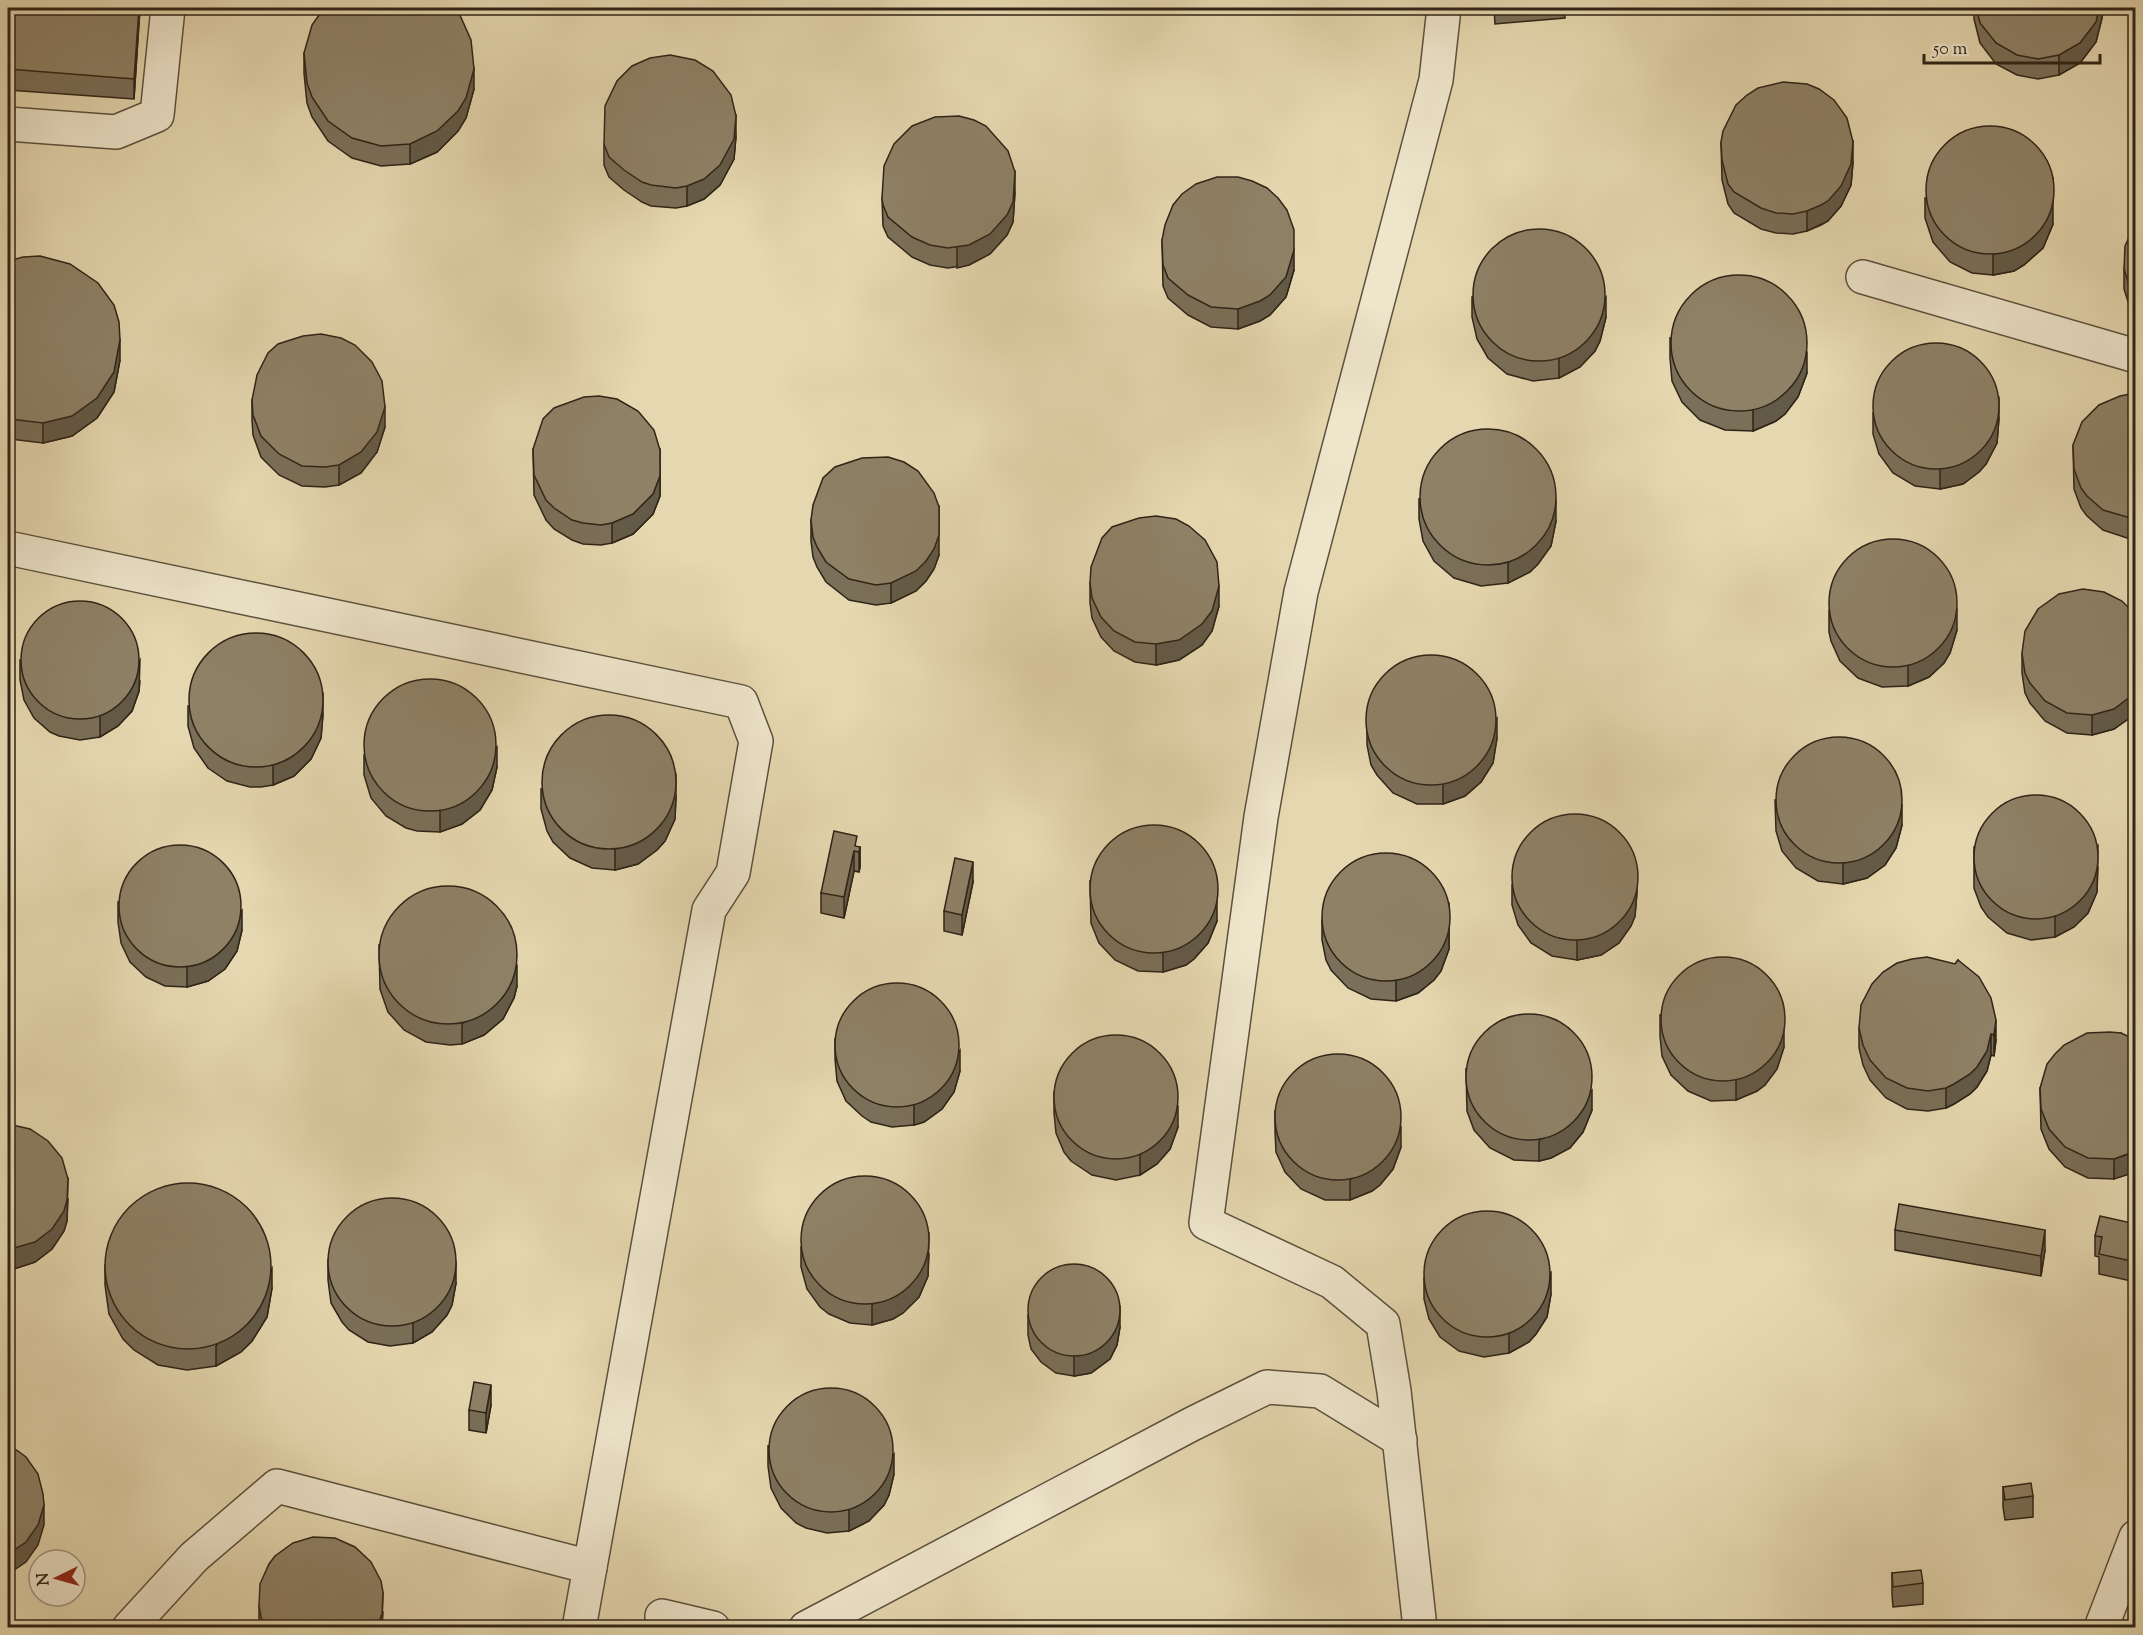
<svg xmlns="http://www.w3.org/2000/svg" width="2143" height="1635" viewBox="0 0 2143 1635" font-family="'Sorts Mill Goudy',serif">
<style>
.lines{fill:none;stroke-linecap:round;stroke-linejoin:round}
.minor-casing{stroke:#5c513d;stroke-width:36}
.minor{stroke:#eee5cb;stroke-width:33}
.wall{fill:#7a6f58;stroke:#2f2417;stroke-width:1.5}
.shaded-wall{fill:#635a47;stroke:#2f2417;stroke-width:1.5}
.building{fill:#8e8166;stroke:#2f2417;stroke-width:1.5}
</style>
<rect width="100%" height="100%" fill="#e5d7af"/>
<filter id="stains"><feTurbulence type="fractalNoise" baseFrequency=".00333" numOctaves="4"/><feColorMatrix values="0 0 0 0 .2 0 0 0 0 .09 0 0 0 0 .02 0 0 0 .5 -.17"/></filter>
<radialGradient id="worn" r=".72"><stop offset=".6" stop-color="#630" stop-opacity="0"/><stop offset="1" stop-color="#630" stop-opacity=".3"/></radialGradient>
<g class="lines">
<g class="minor-casing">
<g id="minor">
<polyline points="8,124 116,132 157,115 168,8"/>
<polyline points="1863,277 2136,356"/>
<polyline points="8,548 741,702 756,741 733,873 709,910 590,1567 277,1486 194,1557 129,1628"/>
<polyline points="662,1616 713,1628"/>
<polyline points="579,1628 590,1567"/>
<polyline points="806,1628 1192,1424 1267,1387 1320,1391 1400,1440"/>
<polyline points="1420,1628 1394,1391 1383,1324 1332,1282 1206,1223 1261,817 1301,592 1436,80 1444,8"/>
<polyline points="2101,1628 2136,1537"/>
</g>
</g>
<use href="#minor" class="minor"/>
</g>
<g class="wall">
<polygon points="8,8 140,8 134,99 8,90"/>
<polygon points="1494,8 1565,8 1565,18 1495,24"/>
<polygon points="1974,8 2102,8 2102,18 2096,42 2080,63 2059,75 2038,79 2017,75 1996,64 1980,43 1974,19"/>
<polygon points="304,53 474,89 466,118 458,131 437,152 410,164 381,166 352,158 328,141 312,117 307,103 304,73"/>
<polygon points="736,136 734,159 720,185 704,199 687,206 676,208 651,206 642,202 624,190 609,177 604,165 604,144"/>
<polygon points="1721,142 1853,162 1851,185 1841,206 1828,221 1821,225 1807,231 1793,234 1776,233 1761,229 1734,213 1728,204 1722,180"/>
<polygon points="1015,192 1013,222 1007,235 990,254 969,265 948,268 930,265 912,257 888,237 883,226 882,198"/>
<polygon points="1925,198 2053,224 2043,248 2024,265 2014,271 1993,275 1972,273 1950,262 1933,242 1925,218"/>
<polygon points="2136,223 2136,316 2130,308 2124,289 2124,269"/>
<polygon points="1162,240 1294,270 1286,297 1270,315 1260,321 1238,329 1211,327 1188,315 1168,298 1163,286"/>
<polygon points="8,261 120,360 114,392 97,418 72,436 43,443 10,439 8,438"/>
<polygon points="1472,297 1606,317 1600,341 1595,351 1580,367 1559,378 1533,381 1507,374 1488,358 1477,339 1472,317"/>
<polygon points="1670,338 1807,373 1798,397 1785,414 1776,421 1753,431 1725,430 1700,420 1682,402 1672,381 1670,358"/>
<polygon points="2136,395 2136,537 2127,538 2103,530 2087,516 2081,508 2074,489 2073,445"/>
<polygon points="252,400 385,427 377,452 361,473 339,485 325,487 302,486 279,475 261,457 253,435 252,420"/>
<polygon points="1873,413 1999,418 1997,443 1986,464 1979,472 1963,484 1940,489 1915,486 1893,473 1879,454 1873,434"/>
<polygon points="533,449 660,470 660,496 653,514 633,534 612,543 601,545 583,544 572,540 554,529 546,520 534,495"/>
<polygon points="1419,499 1556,521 1551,546 1538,564 1530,572 1508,583 1481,586 1454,578 1434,561 1423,541 1419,519"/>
<polygon points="811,520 939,555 934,569 926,581 916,591 891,603 876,605 849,600 826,582 817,567 813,557 811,541"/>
<polygon points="1090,583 1219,606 1212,631 1202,645 1179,660 1156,665 1135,662 1114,651 1101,637 1092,618 1090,603"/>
<polygon points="1829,611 1957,630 1950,653 1944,663 1929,677 1908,686 1882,687 1858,678 1840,661 1831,641 1829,632"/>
<polygon points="2136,615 2136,711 2131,717 2114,729 2092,735 2067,733 2045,721 2030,703 2025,693 2022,673 2022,653"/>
<polygon points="20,660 140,681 139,691 132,711 118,726 100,737 80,740 59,736 50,732 34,718 24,700 20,680"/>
<polygon points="188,706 323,714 321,738 311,759 294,776 273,785 261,787 250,787 227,781 208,768 194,748 188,726"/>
<polygon points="1367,725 1497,738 1493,763 1481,782 1465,796 1443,804 1417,804 1393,793 1377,775 1371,765 1367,745"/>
<polygon points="364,755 497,767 492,790 480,810 462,824 440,832 417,831 406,828 386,816 371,798 364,775"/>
<polygon points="541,789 676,796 675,819 665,841 657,850 638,864 615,870 592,868 570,858 553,842 547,831 541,809"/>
<polygon points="1775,800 1902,825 1896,848 1885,865 1867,878 1843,884 1818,881 1796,868 1782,851 1776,831"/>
<polygon points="857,847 860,847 860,867 859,872 854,871 844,918 821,913 821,893"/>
<polygon points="1974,847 2098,867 2097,892 2088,913 2074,927 2055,937 2031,940 2007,933 1988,917 1981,907 1974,888"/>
<polygon points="1090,881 1217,921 1208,943 1194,959 1186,965 1163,972 1138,971 1115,960 1099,943 1091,923"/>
<polygon points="973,882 962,935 944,931 944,911"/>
<polygon points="1512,885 1637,892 1635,916 1631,926 1619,943 1601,955 1577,960 1552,956 1531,943 1518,925 1512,905"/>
<polygon points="118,902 242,930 237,951 225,969 208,981 187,987 165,986 146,977 130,962 121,943 118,922"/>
<polygon points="1449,903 1449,949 1441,971 1434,980 1418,993 1396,1001 1371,999 1348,988 1331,970 1326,960 1322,940 1322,920"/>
<polygon points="379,945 517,986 514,998 503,1019 484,1035 462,1044 450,1045 426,1042 404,1030 388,1012 380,989"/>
<polygon points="1958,960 1996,1040 1994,1056 1991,1055 1987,1071 1977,1087 1970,1094 1954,1104 1946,1108 1928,1111 1907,1109 1886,1098 1870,1080 1863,1065 1859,1048 1859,1028 1955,964"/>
<polygon points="1660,1015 1784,1047 1777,1069 1765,1085 1757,1091 1736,1100 1711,1101 1688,1091 1671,1075 1662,1056 1660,1036"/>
<polygon points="2121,1033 2114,1179 2088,1178 2065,1167 2049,1149 2041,1129 2040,1088"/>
<polygon points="835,1039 960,1071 954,1092 942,1109 924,1122 914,1125 892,1127 871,1122 862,1116 846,1101 837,1081 835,1059"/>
<polygon points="1466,1069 1592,1110 1583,1132 1570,1148 1551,1158 1539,1161 1514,1160 1490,1148 1474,1130 1467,1111"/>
<polygon points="1054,1092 1178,1127 1170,1149 1157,1164 1140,1175 1116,1180 1092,1175 1071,1161 1064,1152 1056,1133 1054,1113"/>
<polygon points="1275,1111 1401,1147 1393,1169 1380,1185 1372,1191 1350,1200 1325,1200 1301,1189 1285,1172 1276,1152 1275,1131"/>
<polygon points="8,1124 68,1199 67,1221 64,1231 52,1249 35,1262 14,1269 8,1268"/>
<polygon points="2136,1224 2136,1282 2099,1274 2099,1257 2095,1256 2095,1236"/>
<polygon points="1895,1230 2045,1250 2041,1276 1895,1250"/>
<polygon points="801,1247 929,1254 928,1276 919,1297 903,1313 893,1319 872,1325 850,1323 829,1314 820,1307 807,1289 801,1267"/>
<polygon points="328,1260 456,1283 452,1305 447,1315 432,1332 413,1343 390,1346 368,1342 349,1330 342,1322 331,1303 328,1280"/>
<polygon points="105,1265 272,1288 267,1317 252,1341 241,1352 216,1366 187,1370 158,1365 134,1350 123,1339 109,1314 105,1285"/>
<polygon points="1424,1278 1551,1294 1547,1317 1536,1334 1529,1342 1509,1353 1484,1357 1459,1351 1440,1337 1429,1319 1424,1299"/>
<polygon points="1028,1315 1120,1327 1117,1345 1110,1359 1091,1373 1074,1376 1056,1373 1041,1362 1031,1349 1028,1335"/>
<polygon points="491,1405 486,1433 469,1430 469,1410"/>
<polygon points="768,1446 894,1474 889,1495 884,1505 869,1521 849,1531 827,1533 806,1528 796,1523 781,1508 771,1488 768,1466"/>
<polygon points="2003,1487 2033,1496 2033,1517 2005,1520 2003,1507"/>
<polygon points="1892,1573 1923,1583 1923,1604 1893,1607 1892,1594"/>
<polygon points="259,1606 383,1612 382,1628 259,1628"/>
</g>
<g class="shaded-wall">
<polygon points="139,8 140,8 134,99 134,79"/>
<polygon points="2099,8 2102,8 2102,18 2096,42 2080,63 2059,75 2059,55"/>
<polygon points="474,69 474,89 466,118 458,131 437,152 410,164 410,144"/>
<polygon points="736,116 736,136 734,159 720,185 704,199 687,206 687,186"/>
<polygon points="1853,142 1853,162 1851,185 1841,206 1828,221 1807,231 1807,211"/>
<polygon points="1015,172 1015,192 1013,222 1007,235 990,254 969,265 957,268 957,247"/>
<polygon points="2053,179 2053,224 2043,248 2024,265 2014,271 1993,275 1993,255"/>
<polygon points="1294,250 1294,270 1286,297 1270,315 1260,321 1238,329 1238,309"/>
<polygon points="1606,297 1606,317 1600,341 1595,351 1580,367 1559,378 1559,358"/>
<polygon points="120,340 120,360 114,392 97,418 72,436 43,443 43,423"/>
<polygon points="1807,353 1807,373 1798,397 1785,414 1776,421 1753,431 1753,410"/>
<polygon points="1999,398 1999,418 1997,443 1986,464 1979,472 1963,484 1940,489 1940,469"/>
<polygon points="385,407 385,427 377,452 361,473 339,485 339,465"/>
<polygon points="660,450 660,496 653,514 633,534 612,543 612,523"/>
<polygon points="1556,501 1556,521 1551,546 1538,564 1530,572 1508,583 1508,563"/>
<polygon points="939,507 939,555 934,569 926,581 916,591 891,603 891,583"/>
<polygon points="1219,586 1219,606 1212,631 1202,645 1179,660 1156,665 1156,644"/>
<polygon points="1957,610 1957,630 1950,653 1944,663 1929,677 1908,686 1908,666"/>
<polygon points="140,660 139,691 132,711 118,726 100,737 100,716"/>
<polygon points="2136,691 2136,711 2131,717 2114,729 2092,735 2092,715"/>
<polygon points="323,694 323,714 321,738 311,759 294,776 273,785 273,765"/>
<polygon points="1497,718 1497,738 1493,763 1481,782 1465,796 1443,804 1443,784"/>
<polygon points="497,747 497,767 492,790 480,810 462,824 440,832 440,811"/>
<polygon points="676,775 676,796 675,819 665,841 657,850 638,864 615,870 615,850"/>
<polygon points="1902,805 1902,825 1896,848 1885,865 1867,878 1843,884 1843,864"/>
<polygon points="2098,846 2097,892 2088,913 2074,927 2055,937 2055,917"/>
<polygon points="860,847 860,867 859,872 859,852"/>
<polygon points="854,851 854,871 844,918 844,897"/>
<polygon points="973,862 973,882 962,935 962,915"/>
<polygon points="1637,871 1637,892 1635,916 1631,926 1619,943 1601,955 1577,960 1577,940"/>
<polygon points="1217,901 1217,921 1208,943 1194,959 1186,965 1163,972 1163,952"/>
<polygon points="242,910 242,930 237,951 225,969 208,981 187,987 187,967"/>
<polygon points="1449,929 1449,949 1441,971 1434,980 1418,993 1396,1001 1396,981"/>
<polygon points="517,966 517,986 514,998 503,1019 484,1035 462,1044 462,1024"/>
<polygon points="1996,1020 1996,1040 1994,1056 1994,1035"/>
<polygon points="1784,1027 1784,1047 1777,1069 1765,1085 1757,1091 1736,1100 1736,1080"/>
<polygon points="1991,1034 1991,1055 1987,1071 1977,1087 1970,1094 1954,1104 1946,1108 1946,1088"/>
<polygon points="960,1050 960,1071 954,1092 942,1109 924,1122 914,1125 914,1105"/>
<polygon points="1592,1090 1592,1110 1583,1132 1570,1148 1551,1158 1539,1161 1539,1141"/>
<polygon points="1178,1107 1178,1127 1170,1149 1157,1164 1140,1175 1140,1155"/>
<polygon points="1401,1127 1401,1147 1393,1169 1380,1185 1372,1191 1350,1200 1350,1180"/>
<polygon points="2136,1151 2136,1172 2114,1179 2114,1159"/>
<polygon points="68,1179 67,1221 64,1231 52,1249 35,1262 14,1269 14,1248"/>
<polygon points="2045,1230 2045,1250 2041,1276 2041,1256"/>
<polygon points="929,1234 928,1276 919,1297 903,1313 893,1319 872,1325 872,1305"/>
<polygon points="456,1263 456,1283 452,1305 447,1315 432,1332 413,1343 413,1323"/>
<polygon points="272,1268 272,1288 267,1317 252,1341 241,1352 216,1366 216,1346"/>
<polygon points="1551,1273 1551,1294 1547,1317 1536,1334 1529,1342 1509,1353 1509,1333"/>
<polygon points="1120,1307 1120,1327 1117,1345 1110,1359 1091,1373 1074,1376 1074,1356"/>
<polygon points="491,1385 491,1405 486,1433 486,1413"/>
<polygon points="894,1454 894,1474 889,1495 884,1505 869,1521 849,1531 849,1510"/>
<polygon points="44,1505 44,1525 38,1545 26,1562 8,1574 8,1554"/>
<polygon points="383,1592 382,1628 376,1628"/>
</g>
<g class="building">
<polygon points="8,8 139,8 134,79 8,69"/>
<polygon points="324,8 453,8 459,13 471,40 474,69 466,98 458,111 437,131 410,144 381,146 352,138 328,121 312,97 307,83 304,53 312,25"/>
<polygon points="1976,8 2099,8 2096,22 2080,43 2059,55 2038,59 2017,55 1996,43 1980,23"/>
<polygon points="670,55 695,60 713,71 731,95 736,116 734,139 720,165 704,179 687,186 676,188 651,185 642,182 624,170 609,157 604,144 605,106 617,81 632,66 650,58"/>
<polygon points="1783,82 1807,84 1819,89 1834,100 1847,118 1853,142 1851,164 1841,186 1828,201 1821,205 1807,211 1793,214 1776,213 1761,208 1734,192 1728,184 1722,160 1721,142 1723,131 1736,105 1747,95 1758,88"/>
<polygon points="959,116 974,120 986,126 1008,151 1015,172 1013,202 1007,215 990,234 969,245 948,248 930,245 912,237 888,217 883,205 882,198 884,166 894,144 912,126 935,117"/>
<circle cx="1990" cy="190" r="64"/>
<polygon points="1217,177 1238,177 1252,181 1267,188 1278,198 1287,210 1294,230 1294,250 1286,277 1270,295 1260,301 1238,309 1211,307 1188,295 1168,278 1163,265 1162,240 1165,225 1173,205 1182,194 1196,184"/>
<polygon points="2136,223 2136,296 2130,288 2124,269 2125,246"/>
<circle cx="1539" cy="295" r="66"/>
<polygon points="40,256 70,264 98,283 114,305 119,322 120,340 114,372 97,398 72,416 43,423 10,419 8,417 8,261 23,257"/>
<circle cx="1739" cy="343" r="68"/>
<polygon points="321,334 341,338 355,345 372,362 382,381 385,407 377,432 361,452 339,465 325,467 302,466 279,454 261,436 253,415 252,400 257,375 268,353 278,344 303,336"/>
<circle cx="1936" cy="406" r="63"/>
<polygon points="2130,394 2136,395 2136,517 2127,517 2103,510 2087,496 2081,488 2074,469 2073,445 2082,422 2099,405 2120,396"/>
<polygon points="599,396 617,399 638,411 654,430 660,450 660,476 653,494 633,514 612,523 601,525 583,523 572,520 554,508 546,500 534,475 533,449 543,419 554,408 584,397"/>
<circle cx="1488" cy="497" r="68"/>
<polygon points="888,457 904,462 918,471 934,493 939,507 939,535 934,549 926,561 916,571 891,583 876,585 849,579 826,562 817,547 813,537 811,520 813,505 823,478 835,467 862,458"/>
<polygon points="1156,516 1176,519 1189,526 1205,540 1217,562 1219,586 1212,611 1202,624 1179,640 1156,644 1135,642 1114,631 1101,617 1092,598 1090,583 1091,567 1102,538 1112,527 1139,518"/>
<circle cx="1893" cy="603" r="64"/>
<polygon points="2083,589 2104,592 2122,601 2136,615 2136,691 2131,696 2114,709 2092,715 2067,713 2045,701 2030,683 2025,673 2022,653 2025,631 2038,609 2059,594"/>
<circle cx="80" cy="660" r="59"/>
<circle cx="256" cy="700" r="67"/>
<circle cx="1431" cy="720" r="65"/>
<circle cx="430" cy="745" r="66"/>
<circle cx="609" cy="782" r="67"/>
<circle cx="1839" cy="800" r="63"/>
<circle cx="2036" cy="857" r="62"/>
<circle cx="1575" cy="877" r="63"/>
<circle cx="1154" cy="889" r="64"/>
<polygon points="834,831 857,836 855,846 860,847 859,852 854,851 844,897 821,893"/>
<circle cx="180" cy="906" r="61"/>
<circle cx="1386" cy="917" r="64"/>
<polygon points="955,858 973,862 962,915 944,911"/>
<circle cx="448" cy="955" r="69"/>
<polygon points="1927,957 1955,964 1958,960 1979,977 1991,998 1996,1020 1994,1035 1991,1034 1987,1051 1977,1067 1970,1074 1954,1084 1946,1088 1928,1091 1907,1088 1886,1078 1870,1060 1863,1045 1859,1028 1861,1005 1872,984 1883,972 1897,963 1912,959"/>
<circle cx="1723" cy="1019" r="62"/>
<circle cx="897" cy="1045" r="62"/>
<circle cx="1529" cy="1077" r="63"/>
<polygon points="2110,1032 2121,1033 2136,1040 2136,1151 2114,1159 2088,1158 2065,1147 2049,1129 2041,1109 2040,1088 2047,1064 2055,1054 2064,1045 2087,1033"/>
<circle cx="1116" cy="1097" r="62"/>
<circle cx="1338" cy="1117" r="63"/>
<polygon points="8,1124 30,1129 48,1141 62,1158 68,1179 67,1200 64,1211 52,1229 35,1242 14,1248 8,1248"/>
<circle cx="865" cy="1240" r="64"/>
<circle cx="188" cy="1266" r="83"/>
<circle cx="392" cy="1262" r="64"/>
<polygon points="1899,1204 2045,1230 2041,1256 1895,1230"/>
<circle cx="1487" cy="1274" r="63"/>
<polygon points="2100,1216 2136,1224 2136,1262 2099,1254 2102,1237 2095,1236"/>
<circle cx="1074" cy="1310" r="46"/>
<polygon points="474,1382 491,1385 486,1413 469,1410"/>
<circle cx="831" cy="1450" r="62"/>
<polygon points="8,1445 18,1451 26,1457 38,1474 43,1494 44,1505 38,1525 26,1542 8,1554"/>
<polygon points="2031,1483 2033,1496 2005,1500 2003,1487"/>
<polygon points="313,1537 335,1538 355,1547 371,1562 381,1581 383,1592 382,1614 378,1624 376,1628 266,1628 261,1617 259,1606 260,1584 269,1564 275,1556 293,1543"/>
<polygon points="1921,1570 1923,1583 1893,1587 1892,1573"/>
</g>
<rect width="2143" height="1635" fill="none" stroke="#e5d7af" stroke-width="30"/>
<rect x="9" y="9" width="2125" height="1617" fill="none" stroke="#2f2417" stroke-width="3"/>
<rect x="15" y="15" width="2113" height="1605" fill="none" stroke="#2f2417" stroke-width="1.5"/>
<g transform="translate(57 1578) rotate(265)"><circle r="28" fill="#eee5cb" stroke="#a29883" stroke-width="1.5"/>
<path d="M0-4.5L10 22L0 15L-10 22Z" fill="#8f2418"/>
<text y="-9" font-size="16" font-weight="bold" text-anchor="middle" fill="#2f2417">N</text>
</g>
<path d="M1924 54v9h176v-9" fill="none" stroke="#2f2417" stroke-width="3"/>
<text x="1933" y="54" font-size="18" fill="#2f2417" stroke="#eee5cb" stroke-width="4.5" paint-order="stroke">50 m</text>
<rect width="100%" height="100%" filter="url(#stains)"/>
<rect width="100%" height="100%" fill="url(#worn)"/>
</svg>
